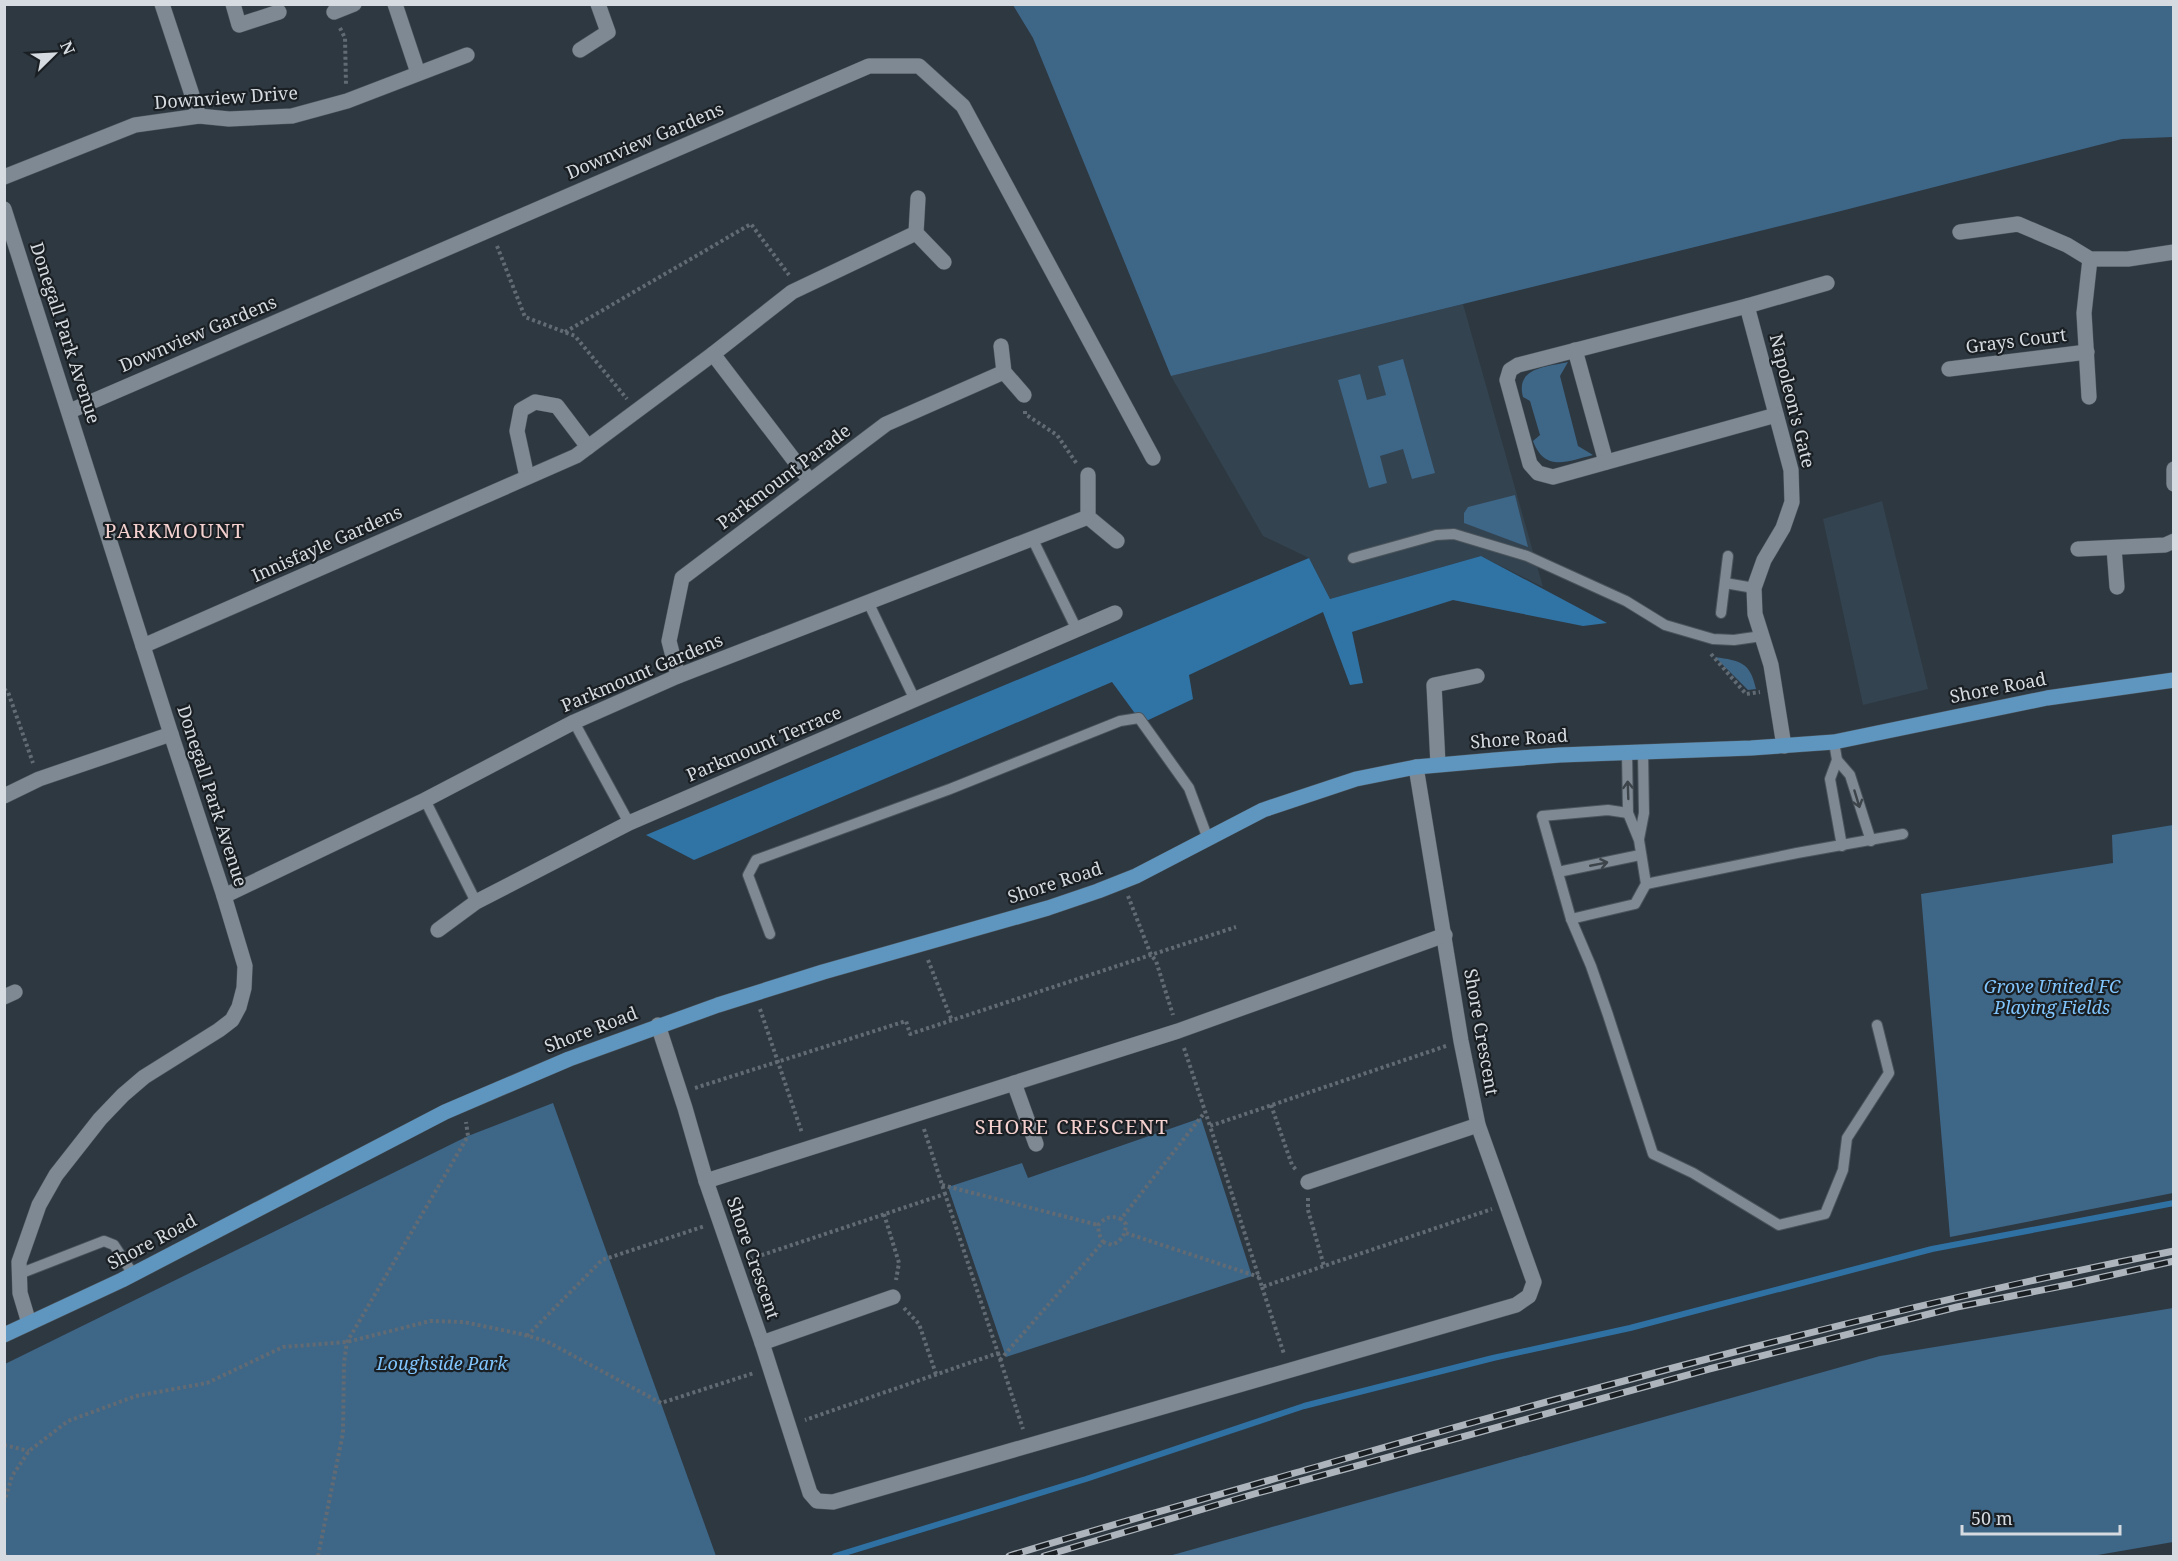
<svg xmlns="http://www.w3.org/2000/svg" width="2178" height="1561" viewBox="0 0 2178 1561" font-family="'Noto Serif',serif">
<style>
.built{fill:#334350}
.green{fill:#3e6687}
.forest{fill:#3073a5}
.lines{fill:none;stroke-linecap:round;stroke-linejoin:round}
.stream{stroke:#2f71a3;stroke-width:6}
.service-casing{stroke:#4b545b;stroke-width:12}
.minor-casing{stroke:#4b545b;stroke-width:16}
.tertiary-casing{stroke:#4b545b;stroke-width:16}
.primary-casing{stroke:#4b545b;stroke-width:16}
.path{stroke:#626b73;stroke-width:4;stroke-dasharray:3 3;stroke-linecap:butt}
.service{stroke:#7e8993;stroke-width:10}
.minor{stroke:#7e8993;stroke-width:15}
.tertiary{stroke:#7e8993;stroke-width:15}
.primary{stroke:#5f96c0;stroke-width:15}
.rail-casing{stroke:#adb4bb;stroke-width:7}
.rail{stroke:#1a1f23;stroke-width:4.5;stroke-dasharray:14;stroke-linecap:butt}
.oneway{stroke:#3d444a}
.labels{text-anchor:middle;stroke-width:4.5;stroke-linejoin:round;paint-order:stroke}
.street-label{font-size:18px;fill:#d5dbe1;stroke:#1a1f23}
.park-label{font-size:18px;font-style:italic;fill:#80c5fe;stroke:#1a1f23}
.neighbourhood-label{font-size:20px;letter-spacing:1.5px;fill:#f4d0cf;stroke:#1a1f23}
</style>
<rect width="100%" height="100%" fill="#2e3841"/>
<g class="built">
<polygon points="1463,304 1543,587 1481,556 1330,599 1309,558 1263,536 1171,376"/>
<polygon points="1882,501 1928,689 1863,705 1823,519"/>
</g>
<g class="green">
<polygon points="1013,5 2173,5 2173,137 2122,139 1837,212 1171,376 1033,38"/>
<polygon points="1403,359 1435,473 1412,479 1403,449 1380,456 1387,483 1369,488 1338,380 1360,374 1367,400 1386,395 1378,366"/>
<path d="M1568,362L1560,376L1578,446L1593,455C1568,461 1545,473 1533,441L1540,435L1530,401L1523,397C1515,367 1547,367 1568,362Z"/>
<polygon points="1515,495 1528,547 1464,523 1464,513 1468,507"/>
<path d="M1715,657C1741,661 1750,662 1756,689L1748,690Z"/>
<polygon points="2173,825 2173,1193 1950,1237 1921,894 2113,863 2112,835"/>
<polygon points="553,1103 716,1556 5,1556 5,1364 468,1136"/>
<polygon points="1201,1118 1252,1276 1006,1357 948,1187 1022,1163 1028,1178"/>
<polygon points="2173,1308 2173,1542 2092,1556 1169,1556 1880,1356"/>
</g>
<polygon class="forest" points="1481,556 1607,623 1583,626 1453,600 1352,632 1363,683 1350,685 1323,612 1189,675 1193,699 1142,723 1112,682 694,860 646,835 1309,558 1330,599"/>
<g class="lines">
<polyline class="stream" points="835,1556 1086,1479 1304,1406 1493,1358 1630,1328 1932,1249 2174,1203"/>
<g class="service-casing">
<g id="service">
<polyline points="1032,538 1077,630"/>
<polyline points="1353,558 1436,535 1454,534 1527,556 1626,601 1665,625 1713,639 1734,640 1762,636"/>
<polyline points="1725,583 1754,588"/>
<polyline points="869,604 915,700"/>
<polyline points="1721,613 1728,556"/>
<polyline points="574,722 629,823"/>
<polyline points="1834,742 1837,760 1850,775 1871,841"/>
<polyline points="1837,760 1830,779 1842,846"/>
<polyline points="425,800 476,902"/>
<polyline points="1628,813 1608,810 1542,816 1571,919 1591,966 1608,1015 1653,1154 1693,1173 1779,1225 1825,1214 1843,1170 1847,1138 1889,1073 1877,1025"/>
<polyline points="1639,839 1644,813 1643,752"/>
<polyline points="1558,872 1640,855"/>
<polyline points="1646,884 1797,853 1903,834"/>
<polyline points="1571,919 1635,904 1646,884 1639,840 1628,813 1627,752"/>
<polyline points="770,934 748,875 756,860 950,789 1120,721 1139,718 1189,788 1208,839"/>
<polyline points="19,1274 104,1241 114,1245 133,1274"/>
</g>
</g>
<g class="minor-casing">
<g id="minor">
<polyline points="162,4 199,116"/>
<polyline points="233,4 239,25 279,12"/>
<polyline points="395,4 418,73"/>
<polyline points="334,12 354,4"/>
<polyline points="580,50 608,32 598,4"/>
<polyline points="4,177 135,125 199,116 229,119 292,116 347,101 467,55"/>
<polyline points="918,198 916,233 944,262"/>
<polyline points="1960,232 2018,224 2067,245 2090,259 2128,259 2174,252"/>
<polyline points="1747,306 1791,470 1792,502 1783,528 1764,560 1754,588 1755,614 1771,665 1784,746"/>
<polyline points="1001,346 1004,372 1024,395"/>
<polyline points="1575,350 1606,462"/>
<polyline points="713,354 810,481"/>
<polyline points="1949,369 2087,352"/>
<polyline points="2089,397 2084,313 2090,259"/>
<polyline points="70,411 869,66 919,66 963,106 1153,458"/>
<polyline points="1776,415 1553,477 1538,473 1530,464 1507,380 1510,370 1518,365 1747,306 1827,283"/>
<polyline points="2174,469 2174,484"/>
<polyline points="1088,475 1088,517 1117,541"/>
<polyline points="527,477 517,431 521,410 535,402 557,406 588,447"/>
<polyline points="2114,548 2117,587"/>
<polyline points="2078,549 2165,545 2174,541"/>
<polyline points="143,646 576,456 713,354 792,292 916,233"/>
<polyline points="678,676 669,641 682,578 886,424 1004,372"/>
<polyline points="1438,764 1434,685 1477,676"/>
<polyline points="4,796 39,779 171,734"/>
<polyline points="224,896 425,800 574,722 678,676 1088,517"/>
<polyline points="438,930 476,902 629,823 1115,613"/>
<polyline points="4,997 15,992"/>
<polyline points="658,1025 685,1108 706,1181 762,1343 810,1493 817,1501 833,1502 1516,1305 1529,1296 1534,1282 1478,1125 1461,1041 1416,767"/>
<polyline points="1014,1083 1036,1144"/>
<polyline points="706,1181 1178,1031 1445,935"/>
<polyline points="1308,1182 1478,1125"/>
<polyline points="762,1343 893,1297"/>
</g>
</g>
<g class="tertiary-casing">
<polyline id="tertiary" points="4,209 171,734 224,896 245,966 244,988 239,1007 232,1020 219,1030 144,1077 123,1095 100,1119 56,1175 39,1205 19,1262 20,1293 29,1323"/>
</g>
<g class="primary-casing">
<polyline id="primary" points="4,1335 122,1280 445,1112 569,1059 718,1005 823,972 1048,908 1098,891 1136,876 1263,810 1356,779 1416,767 1495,760 1560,755 1751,748 1834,742 2047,698 2174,680"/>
</g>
<g class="path">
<polyline points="340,28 345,38 346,85"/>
<polyline points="497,246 525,317 575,336 627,399"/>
<polyline points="565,332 751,224 789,275"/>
<polyline points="1025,411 1025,414 1057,435 1077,464"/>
<polyline points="1711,654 1746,694 1760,692"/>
<polyline points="4,689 8,692 33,763"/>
<polyline points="1128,896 1151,955 1156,961 1173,1015"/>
<polyline points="928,960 952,1021"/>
<polyline points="760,1009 802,1133"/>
<polyline points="1446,1046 1210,1126 1262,1287 1492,1209"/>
<polyline points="1184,1048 1210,1126"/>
<polyline points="695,1088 906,1021 910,1034 1236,927"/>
<polyline points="1271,1105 1292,1165 1297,1171"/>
<polyline points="924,1129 945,1194"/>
<polyline points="942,1185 1098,1225"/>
<polyline points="1308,1198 1308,1210 1324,1266"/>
<polyline points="884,1214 899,1263 896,1280"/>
<polyline points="1126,1233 1259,1277"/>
<path d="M1103,1242L1112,1245C1122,1240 1125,1236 1126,1224L1121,1219"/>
<polyline points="750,1259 945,1194 998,1353 805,1420"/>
<polyline points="1262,1287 1284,1354"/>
<polyline points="904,1308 919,1324 936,1374"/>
<polyline points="527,1336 602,1260 705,1226"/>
<polyline points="998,1353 1023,1429"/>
<path d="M1000,1360L1103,1242L1099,1234L1098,1225C1106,1217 1111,1215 1121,1219L1205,1112"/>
<polyline points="4,1445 29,1451"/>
<polyline points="4,1503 12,1476 29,1451 68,1421 136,1396 207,1383 283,1347 347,1342 430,1321 464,1322 521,1334 546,1341 661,1403 754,1373"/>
<polyline points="4,1553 6,1556"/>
<polyline points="318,1556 343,1433 344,1363 347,1342 468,1136 466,1122"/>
</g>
<use href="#service" class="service"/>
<use href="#minor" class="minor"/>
<use href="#tertiary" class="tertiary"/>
<use href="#primary" class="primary"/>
<g class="rail-casing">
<g id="rail">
<path d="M1009,1556C1113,1524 1218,1495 1323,1465C1604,1384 1886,1308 2174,1251"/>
<polyline points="1044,1556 1254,1494 1709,1369 1957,1307 2072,1284 2174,1261"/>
</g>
</g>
<use href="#rail" class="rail"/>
</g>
<defs><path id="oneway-shaft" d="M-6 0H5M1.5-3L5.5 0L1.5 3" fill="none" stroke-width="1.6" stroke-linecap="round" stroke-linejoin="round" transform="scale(1.5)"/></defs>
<g class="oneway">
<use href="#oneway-shaft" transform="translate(1628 790) rotate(-92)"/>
<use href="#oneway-shaft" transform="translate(1857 799) rotate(73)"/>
<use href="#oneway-shaft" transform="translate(1599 864) rotate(-11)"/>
</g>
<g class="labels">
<g class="street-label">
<text transform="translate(226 98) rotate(-4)" y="6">Downview Drive</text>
<text transform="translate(645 141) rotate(-23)" y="6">Downview Gardens</text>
<text transform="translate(65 333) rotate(72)" y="6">Donegall Park Avenue</text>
<text transform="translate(198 334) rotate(-23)" y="6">Downview Gardens</text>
<text transform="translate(2016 341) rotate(-7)" y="6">Grays Court</text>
<text transform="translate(1792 401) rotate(76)" y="6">Napoleon's Gate</text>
<text transform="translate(784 477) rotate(-37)" y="6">Parkmount Parade</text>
<text transform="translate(327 544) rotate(-24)" y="6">Innisfayle Gardens</text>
<text transform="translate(642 673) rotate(-23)" y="6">Parkmount Gardens</text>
<text transform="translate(1998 688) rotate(-11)" y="6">Shore Road</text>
<text transform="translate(1519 739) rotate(-4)" y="6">Shore Road</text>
<text transform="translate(764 744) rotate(-23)" y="6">Parkmount Terrace</text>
<text transform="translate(212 796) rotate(72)" y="6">Donegall Park Avenue</text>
<text transform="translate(1055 883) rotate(-18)" y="6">Shore Road</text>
<text transform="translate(591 1030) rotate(-21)" y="6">Shore Road</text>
<text transform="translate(1481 1032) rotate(80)" y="6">Shore Crescent</text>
<text transform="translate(152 1242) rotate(-28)" y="6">Shore Road</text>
<text transform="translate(753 1258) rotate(71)" y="6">Shore Crescent</text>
</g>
<g class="park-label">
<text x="2052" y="993">Grove United FC<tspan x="2052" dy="21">Playing Fields</tspan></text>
<text x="442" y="1370">Loughside Park</text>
</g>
<g class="neighbourhood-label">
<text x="175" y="538">PARKMOUNT</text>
<text x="1072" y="1134">SHORE CRESCENT</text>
</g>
</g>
<rect width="2178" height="1561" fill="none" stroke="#d5dbe1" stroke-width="12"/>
<g transform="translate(54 54) rotate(66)" stroke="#1a1f23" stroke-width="4.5" paint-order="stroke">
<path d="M0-4.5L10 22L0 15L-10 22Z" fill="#d5dbe1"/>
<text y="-9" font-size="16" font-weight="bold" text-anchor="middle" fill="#d5dbe1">N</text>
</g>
<path d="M1962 1525v9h158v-9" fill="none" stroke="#d5dbe1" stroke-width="3"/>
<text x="1971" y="1525" font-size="18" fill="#d5dbe1" stroke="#1a1f23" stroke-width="4.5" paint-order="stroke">50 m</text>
</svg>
